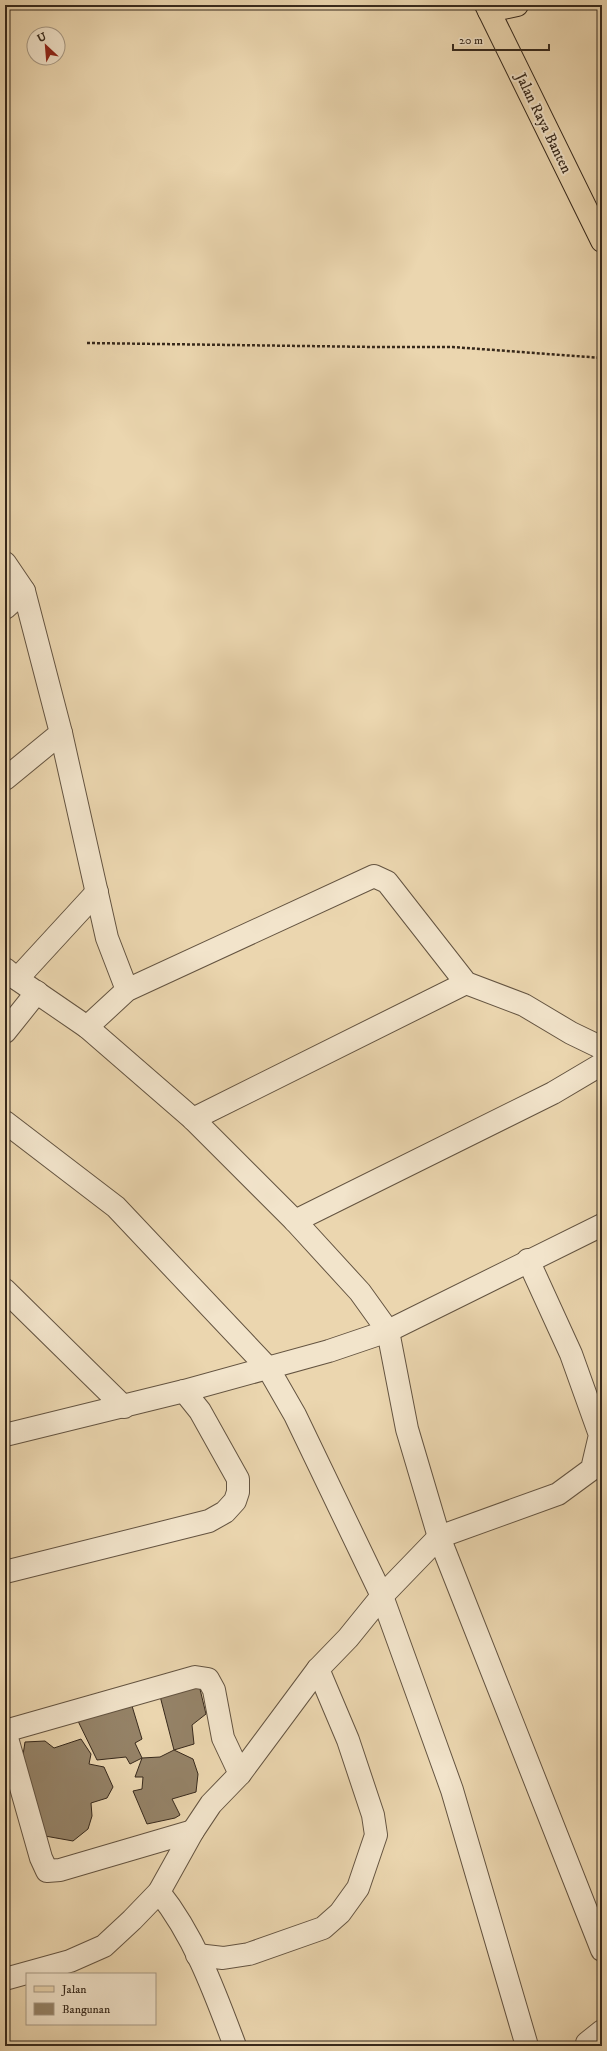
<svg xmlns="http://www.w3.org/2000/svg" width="607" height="2051" viewBox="0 0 607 2051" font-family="'IM FELL DW Pica',serif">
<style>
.building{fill:#958368;stroke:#37291c}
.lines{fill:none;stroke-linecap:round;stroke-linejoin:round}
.minor-casing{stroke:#645441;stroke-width:24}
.major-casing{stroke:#37291c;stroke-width:24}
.path{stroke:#37291c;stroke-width:2.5;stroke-dasharray:3 2;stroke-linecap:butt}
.minor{stroke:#f2e4cb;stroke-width:22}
.major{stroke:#ebd6af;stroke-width:22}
.labels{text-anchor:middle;stroke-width:4;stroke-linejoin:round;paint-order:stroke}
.street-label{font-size:15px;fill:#37291c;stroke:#f2e4cb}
</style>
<rect width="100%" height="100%" fill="#ebd6af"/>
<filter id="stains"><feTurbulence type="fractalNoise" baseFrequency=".005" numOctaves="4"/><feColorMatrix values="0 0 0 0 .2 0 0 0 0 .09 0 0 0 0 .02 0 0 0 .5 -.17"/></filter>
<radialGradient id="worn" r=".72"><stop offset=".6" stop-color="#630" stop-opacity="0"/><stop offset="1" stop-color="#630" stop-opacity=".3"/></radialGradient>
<g class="building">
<polygon points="199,1685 206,1714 192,1725 194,1744 174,1750 160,1696"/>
<polygon points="129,1696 142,1739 135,1743 142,1758 130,1764 126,1757 97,1760 77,1719"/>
<polygon points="81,1739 91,1754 89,1764 104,1767 113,1787 107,1798 91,1803 92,1816 88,1829 73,1841 45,1836 23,1755 25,1742 45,1741 54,1748"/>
<polygon points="174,1750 193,1759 198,1774 196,1792 172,1799 180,1815 175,1818 147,1824 133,1791 142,1789 143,1777 135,1777 142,1758 160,1757"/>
</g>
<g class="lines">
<g class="minor-casing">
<g id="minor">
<polyline points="5,563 24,591 61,733 5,779"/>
<polyline points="5,608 24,591"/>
<polyline points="61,733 107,938 127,990"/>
<polyline points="5,969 17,979 87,1027 193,1119 295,1221 360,1292 388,1331 407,1429 439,1537 602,1950"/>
<polyline points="17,979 97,892"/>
<polyline points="87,1027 127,990 374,876 387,882 466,983 524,1005 571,1033 602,1048"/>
<polyline points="5,1032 37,992"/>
<polyline points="193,1119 466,983"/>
<polyline points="5,1122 116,1207 268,1368 295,1415 382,1596 420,1701 452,1790 527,2046"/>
<polyline points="295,1221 553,1093 602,1064"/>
<polyline points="5,1290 124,1407"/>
<polyline points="5,1435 184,1391 329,1351 388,1331 602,1225"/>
<polyline points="5,1572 209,1521 225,1512 235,1501 238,1492 238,1479 200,1411 184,1391"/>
<polyline points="5,1731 195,1677 208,1679 214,1690 223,1738 240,1774"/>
<polyline points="5,1731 41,1858 47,1871 60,1870 193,1831"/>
<path d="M159,1892C195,1937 215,1993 235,2046"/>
<polyline points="197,1955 223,1958 249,1954 323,1928 340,1913 358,1888 376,1835 373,1815 348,1740 318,1669"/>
<polyline points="5,1979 70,1961 104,1946 132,1920 159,1892 193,1831 211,1804 240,1774 318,1669 348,1638 382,1596 439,1537 558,1494 592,1469 600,1435 571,1354 528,1260"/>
<polyline points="587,2043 602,2031"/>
</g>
</g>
<g class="major-casing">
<g id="major">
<polyline points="486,5 602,241"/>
<polyline points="489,11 517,5"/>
</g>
</g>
<polyline class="path" points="87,343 375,347 453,347 602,358"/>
<use href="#minor" class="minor"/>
<use href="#major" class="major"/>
</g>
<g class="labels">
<g class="street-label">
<text transform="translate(544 123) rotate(64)" y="5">Jalan Raya Banten</text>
</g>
</g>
<rect width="607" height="2051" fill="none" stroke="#ebd6af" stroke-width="20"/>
<rect x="6" y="6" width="595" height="2039" fill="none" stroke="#37291c" stroke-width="2"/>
<rect x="10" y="10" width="587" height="2031" fill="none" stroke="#37291c"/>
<rect x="26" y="1973" width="130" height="52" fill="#f2e4cb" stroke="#a79985"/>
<rect x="34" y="1986" width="20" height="6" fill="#ebd6af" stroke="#a79985"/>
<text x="62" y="1993" font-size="12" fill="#37291c">Jalan</text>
<rect x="34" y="2003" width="20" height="12" fill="#958368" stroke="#a79985"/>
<text x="62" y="2013" font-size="12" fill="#37291c">Bangunan</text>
<g transform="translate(46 46) rotate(334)"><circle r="19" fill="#f2e4cb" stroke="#a79985"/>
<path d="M0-3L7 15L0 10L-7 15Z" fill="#8f2418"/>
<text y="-6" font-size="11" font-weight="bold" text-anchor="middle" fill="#37291c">U</text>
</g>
<path d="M453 44v6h96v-6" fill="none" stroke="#37291c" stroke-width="2"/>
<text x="459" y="44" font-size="12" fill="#37291c" stroke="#f2e4cb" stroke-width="3" paint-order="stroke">20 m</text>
<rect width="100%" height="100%" filter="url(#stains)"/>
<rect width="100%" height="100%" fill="url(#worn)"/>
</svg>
